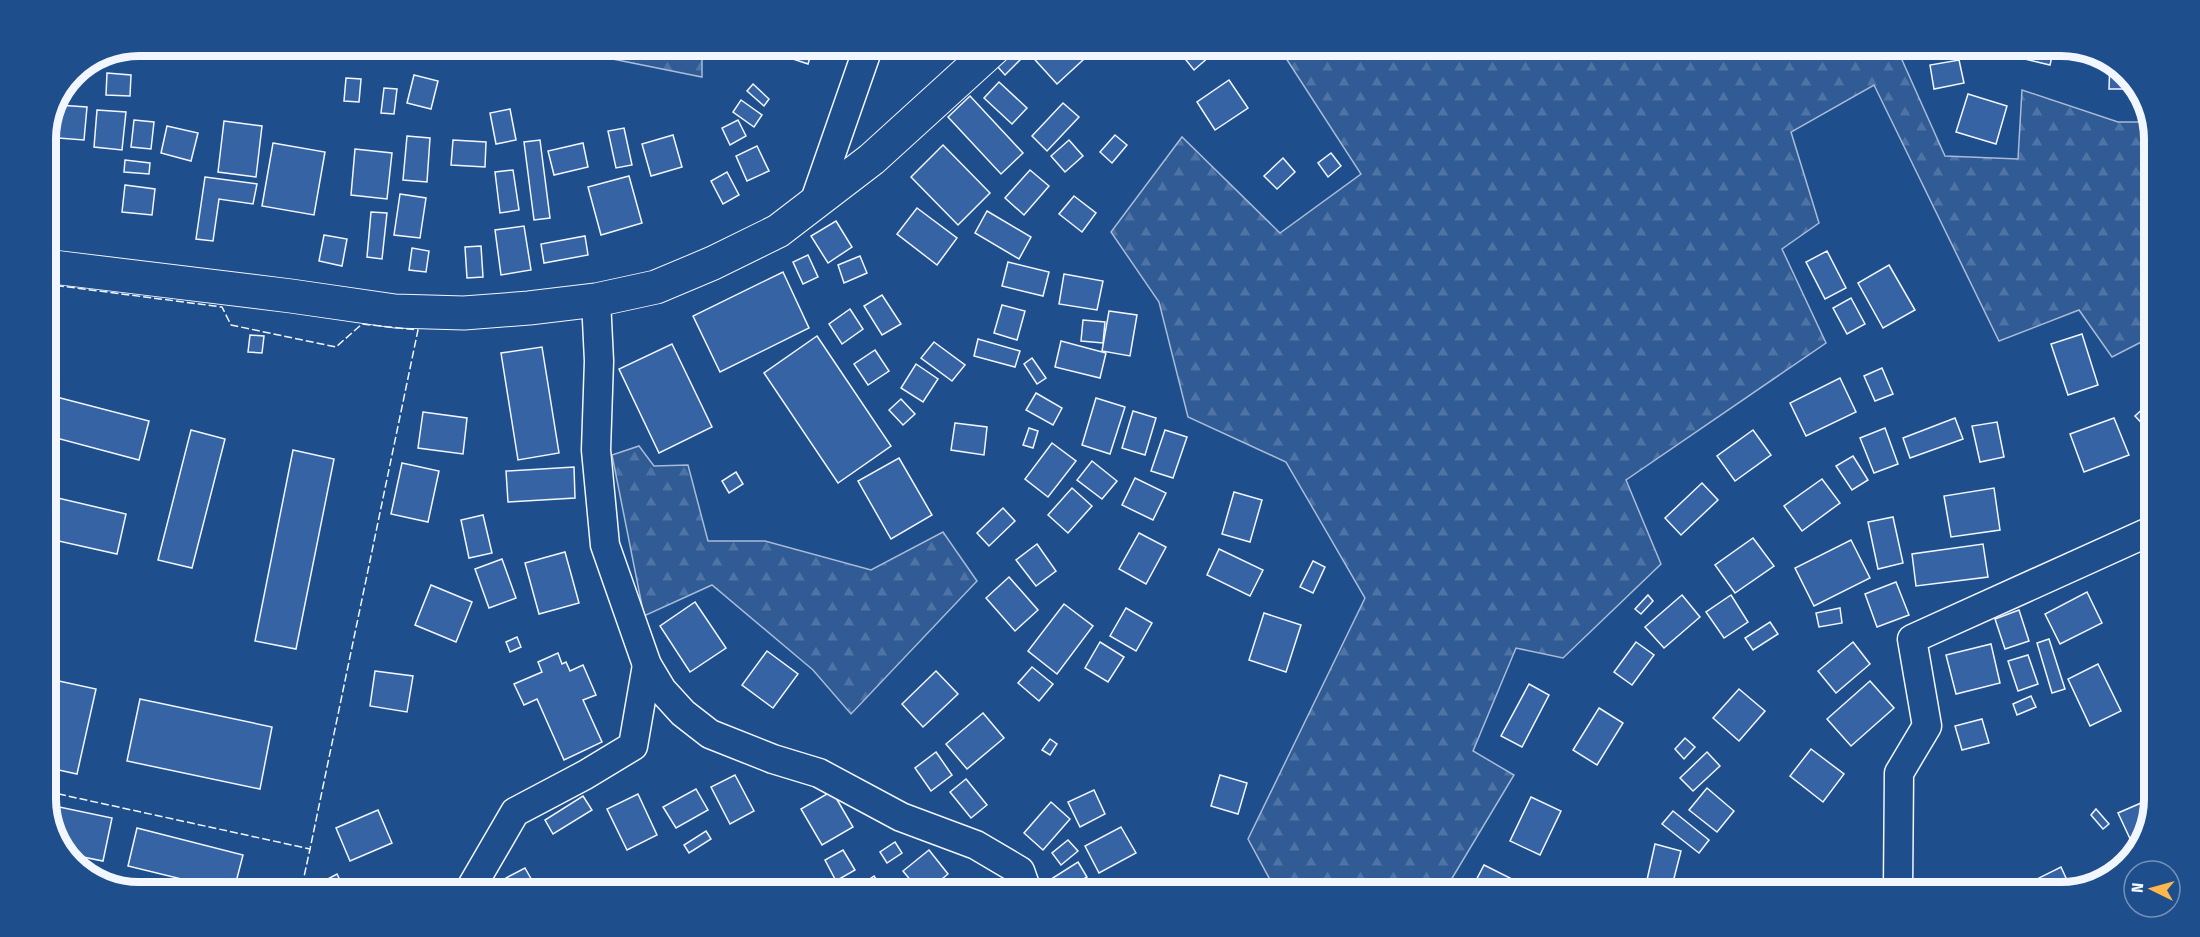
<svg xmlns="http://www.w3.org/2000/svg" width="2200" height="937" viewBox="0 0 2200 937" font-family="'Fira Sans Condensed',sans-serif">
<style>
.forest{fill:url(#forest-firs);stroke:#a8bbd7;stroke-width:1.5}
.building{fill:#3563a3;stroke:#f2f6ff;stroke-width:1.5}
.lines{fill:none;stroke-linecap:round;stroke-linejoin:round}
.minor-casing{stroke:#f2f6ff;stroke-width:31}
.major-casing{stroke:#f2f6ff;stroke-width:35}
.minor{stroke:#1f4e8c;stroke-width:28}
.major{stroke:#1f4e8c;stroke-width:33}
.fence{stroke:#f2f6ff;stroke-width:1.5;stroke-dasharray:8 3;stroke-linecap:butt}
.rim{fill:none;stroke:#f2f6ff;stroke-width:8}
</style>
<defs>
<pattern id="forest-firs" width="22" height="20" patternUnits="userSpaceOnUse" patternTransform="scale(1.5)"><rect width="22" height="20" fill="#305b95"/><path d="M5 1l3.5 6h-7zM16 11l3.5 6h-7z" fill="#4e73a5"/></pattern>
</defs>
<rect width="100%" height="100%" fill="#1f4e8c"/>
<g class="forest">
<polygon points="548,46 702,47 702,77"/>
<polygon points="1280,49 1898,51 1945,156 2018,159 2022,90 2118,122 2151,122 2155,132 2153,336 2112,357 2079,310 1999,341 1874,85 1791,132 1819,223 1782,249 1826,343 1626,480 1661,564 1563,658 1516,648 1473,751 1514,775 1445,890 1275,889 1248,839 1365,598 1286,462 1188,417 1159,302 1111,232 1182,137 1280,233 1361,174"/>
<polygon points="639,446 654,466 688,465 708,541 765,541 871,570 943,532 977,581 851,714 813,670 712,585 644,616 612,455"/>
</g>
<g class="building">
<polygon points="784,47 813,47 808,64 781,55"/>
<polygon points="1030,48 1096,48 1057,84 1027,51"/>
<polygon points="1180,49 1218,49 1194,70 1178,50"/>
<polygon points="1012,51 1020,60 1005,75 997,66"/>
<polygon points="2013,52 2053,52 2050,65 2012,56"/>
<polygon points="1959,60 1964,83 1934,89 1930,65"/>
<polygon points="2110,62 2127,76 2127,89 2109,89"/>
<polygon points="92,64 91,74 73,72"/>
<polygon points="107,73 131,75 130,96 106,95"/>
<polygon points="414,75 438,81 431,109 407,103"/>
<polygon points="346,78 361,79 359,102 344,101"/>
<polygon points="1229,80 1248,108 1215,130 1197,102"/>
<polygon points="999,82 1027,108 1012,124 984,98"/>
<polygon points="753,84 769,99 764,106 747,91"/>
<polygon points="384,88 397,89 394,114 381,113"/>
<polygon points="1968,94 2007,106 1996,144 1956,132"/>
<polygon points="970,96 1023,153 1001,174 948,117"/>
<polygon points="741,100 762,115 754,127 733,112"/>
<polygon points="1063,103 1079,117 1047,151 1032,136"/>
<polygon points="58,105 87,107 84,140 45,137 45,132"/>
<polygon points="510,109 516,140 496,144 490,113"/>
<polygon points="97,110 126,112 122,150 94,147"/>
<polygon points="134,120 154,122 151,149 131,147"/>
<polygon points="738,120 746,136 730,145 722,128"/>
<polygon points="224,121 262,126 256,177 218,172"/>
<polygon points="167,126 198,133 191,161 161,153"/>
<polygon points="624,128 632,165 616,168 608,131"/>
<polygon points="673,135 682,167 651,176 642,144"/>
<polygon points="1115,135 1127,145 1112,163 1100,152"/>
<polygon points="407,136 430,138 427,182 403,180"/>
<polygon points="453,140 486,142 485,167 451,165"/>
<polygon points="540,140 550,218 534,220 524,142"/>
<polygon points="1069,140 1083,156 1065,172 1051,156"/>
<polygon points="273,143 325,152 314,215 262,206"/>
<polygon points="583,143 588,167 554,175 548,151"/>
<polygon points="943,145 990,193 958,225 911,177"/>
<polygon points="757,146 769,171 747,181 736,156"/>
<polygon points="355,149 392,153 387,199 351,195"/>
<polygon points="1331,153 1341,166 1328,177 1318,163"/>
<polygon points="1283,158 1295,172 1277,189 1264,176"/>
<polygon points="125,160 150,163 149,174 124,172"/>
<polygon points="513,170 519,210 500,213 495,172"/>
<polygon points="1030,170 1049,186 1024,215 1005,198"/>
<polygon points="727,172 739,195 723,204 711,181"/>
<polygon points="629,176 642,223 601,235 588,187"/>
<polygon points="205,177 257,184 253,204 219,199 213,241 196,239"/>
<polygon points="125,185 155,189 152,215 122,212"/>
<polygon points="400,194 426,198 420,238 394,235"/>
<polygon points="1074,196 1096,213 1082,232 1059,214"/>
<polygon points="917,208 957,238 937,265 897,234"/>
<polygon points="987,211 1031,237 1019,259 975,233"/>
<polygon points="371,212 387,213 382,259 367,257"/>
<polygon points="836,221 852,247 828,263 811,236"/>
<polygon points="524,226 531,270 501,275 495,230"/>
<polygon points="324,235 347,239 342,266 319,261"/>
<polygon points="585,236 588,255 544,263 541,244"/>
<polygon points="481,246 483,277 467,278 465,247"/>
<polygon points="412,248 429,251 426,272 409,270"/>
<polygon points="1827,251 1846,288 1825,299 1806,262"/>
<polygon points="808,255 818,277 803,284 793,262"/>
<polygon points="860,256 867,273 844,283 838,265"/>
<polygon points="1008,262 1049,272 1043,296 1002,286"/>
<polygon points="1889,265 1915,310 1883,328 1858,283"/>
<polygon points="783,272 809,328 720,372 693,316"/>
<polygon points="1064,274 1103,281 1097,310 1059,304"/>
<polygon points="882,295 901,324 882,335 864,306"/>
<polygon points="1851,298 1865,324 1847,334 1833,308"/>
<polygon points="1002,305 1025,311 1017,340 994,333"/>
<polygon points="850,309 863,329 842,344 829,324"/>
<polygon points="1109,311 1137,315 1130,356 1102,351"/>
<polygon points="1083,320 1105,322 1103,343 1081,341"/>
<polygon points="2082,334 2098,385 2068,395 2051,344"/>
<polygon points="250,335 264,336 262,353 248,352"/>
<polygon points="817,336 891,446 838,483 764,373"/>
<polygon points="978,339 1020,351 1015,367 974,356"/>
<polygon points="1061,341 1106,353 1100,378 1055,367"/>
<polygon points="934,342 965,365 952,381 921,358"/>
<polygon points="672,344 712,427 659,453 619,369"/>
<polygon points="542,347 559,453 518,460 501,353"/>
<polygon points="875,350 889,371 868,385 854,364"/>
<polygon points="1032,358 1046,378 1037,384 1024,364"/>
<polygon points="916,364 938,379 923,402 901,388"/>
<polygon points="1882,368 1893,394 1875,401 1864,376"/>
<polygon points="1840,378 1856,412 1806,436 1790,403"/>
<polygon points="1036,393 1062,408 1053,425 1026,410"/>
<polygon points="45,394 149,421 139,460 45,435"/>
<polygon points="1096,398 1125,407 1110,454 1082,445"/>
<polygon points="901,399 915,414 903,425 889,410"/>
<polygon points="2150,402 2152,404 2152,434 2135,416"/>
<polygon points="1133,411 1156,418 1145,455 1122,448"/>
<polygon points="423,412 467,418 463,454 418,448"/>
<polygon points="1955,418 1963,439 1910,458 1903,438"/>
<polygon points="2114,418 2129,455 2084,472 2070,434"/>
<polygon points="1997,422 2004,457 1980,462 1972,426"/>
<polygon points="955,423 987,427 984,455 951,450"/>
<polygon points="1029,428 1038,431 1033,448 1023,445"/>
<polygon points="1885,428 1898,464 1874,473 1860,438"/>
<polygon points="191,430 225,439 192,568 158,560"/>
<polygon points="1165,430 1187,437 1173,478 1151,471"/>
<polygon points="1753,430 1771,455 1735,481 1717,456"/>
<polygon points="1052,443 1076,461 1048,497 1025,479"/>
<polygon points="293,450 334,459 296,649 255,641"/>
<polygon points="1853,456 1868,480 1852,490 1836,466"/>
<polygon points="899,458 932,515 891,539 858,481"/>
<polygon points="1092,461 1117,481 1102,499 1077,480"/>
<polygon points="402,463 439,471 428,522 391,514"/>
<polygon points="574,467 575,498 508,502 506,471"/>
<polygon points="736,472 743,484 729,493 722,481"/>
<polygon points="1135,478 1166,493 1153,520 1122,505"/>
<polygon points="1822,479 1840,503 1802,531 1784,506"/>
<polygon points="1702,483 1718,500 1681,535 1665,518"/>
<polygon points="1072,488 1092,506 1068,533 1048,515"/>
<polygon points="1994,488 2000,530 1951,537 1944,496"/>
<polygon points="1234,492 1262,500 1250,542 1222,534"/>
<polygon points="45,495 126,514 117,554 45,538"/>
<polygon points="1003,508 1015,521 989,546 977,533"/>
<polygon points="483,515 492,553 469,558 461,520"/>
<polygon points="1893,517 1903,563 1878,569 1868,522"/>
<polygon points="1139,533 1166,547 1146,584 1119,569"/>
<polygon points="1753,538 1774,566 1735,593 1715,565"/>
<polygon points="1851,540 1870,578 1814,606 1795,568"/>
<polygon points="1037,544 1056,571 1036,586 1016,560"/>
<polygon points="1983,544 1988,577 1916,586 1912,554"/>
<polygon points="1219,549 1263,570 1250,596 1207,575"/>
<polygon points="565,552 579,603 539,614 525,563"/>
<polygon points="502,559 516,598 489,608 475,569"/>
<polygon points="1313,561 1325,567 1313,593 1300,587"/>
<polygon points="1009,577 1038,610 1015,631 986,598"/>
<polygon points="1896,582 1909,615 1877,627 1865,594"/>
<polygon points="431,585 472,602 456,642 415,625"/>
<polygon points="2087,592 2102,623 2060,644 2045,614"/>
<polygon points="1648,595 1653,601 1641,614 1635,609"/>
<polygon points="1682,595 1700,617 1664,648 1645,627"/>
<polygon points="1731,595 1748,622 1724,638 1706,612"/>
<polygon points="695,602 726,648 690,672 660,626"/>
<polygon points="1064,604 1093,626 1057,674 1028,651"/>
<polygon points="1126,608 1152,623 1136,651 1110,636"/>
<polygon points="1840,608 1842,623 1819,627 1816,613"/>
<polygon points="2019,610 2029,641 2005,649 1995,619"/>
<polygon points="1264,613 1301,625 1286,672 1249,660"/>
<polygon points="1770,622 1778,634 1753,650 1745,638"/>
<polygon points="517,637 521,647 510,652 506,642"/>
<polygon points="2049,639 2065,689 2052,693 2037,643"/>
<polygon points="1100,642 1124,657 1108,682 1085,668"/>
<polygon points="1636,642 1654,655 1632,685 1614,672"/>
<polygon points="1853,642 1870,664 1836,693 1818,671"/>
<polygon points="1991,644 2000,683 1956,694 1946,655"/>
<polygon points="767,651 798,674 773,708 742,685"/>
<polygon points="558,653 562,664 566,662 570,671 583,665 596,695 583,700 602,742 564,760 537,699 524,705 514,684 542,672 538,662"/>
<polygon points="2028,655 2038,684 2018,691 2008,661"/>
<polygon points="2098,664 2121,711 2090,726 2068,679"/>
<polygon points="1032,667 1053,684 1039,701 1018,683"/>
<polygon points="375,671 413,676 407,712 370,706"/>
<polygon points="936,671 958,694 923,727 902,704"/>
<polygon points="45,678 96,689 77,774 45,767"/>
<polygon points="1870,681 1894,708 1851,746 1827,719"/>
<polygon points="1529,684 1549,695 1522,747 1501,736"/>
<polygon points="1739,689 1765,711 1739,741 1713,718"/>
<polygon points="2031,696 2036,707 2017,715 2013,704"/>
<polygon points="140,699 272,727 260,789 127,761"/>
<polygon points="1599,708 1623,723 1597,765 1573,750"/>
<polygon points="983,713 1004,738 967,769 946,744"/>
<polygon points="1982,719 1989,743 1962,750 1955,726"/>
<polygon points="1685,738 1695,747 1684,759 1675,749"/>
<polygon points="1050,739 1057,744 1050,755 1042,750"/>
<polygon points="1811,749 1844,774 1823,802 1790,776"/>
<polygon points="936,752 952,775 931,791 915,768"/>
<polygon points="1707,752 1720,766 1693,791 1680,778"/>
<polygon points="735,775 754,811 730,824 711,787"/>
<polygon points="1220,775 1247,783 1238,814 1211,806"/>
<polygon points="966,779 987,805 971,818 950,792"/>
<polygon points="1707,788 1734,811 1717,832 1689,810"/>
<polygon points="696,789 708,810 676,828 663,807"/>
<polygon points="1094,790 1105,814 1080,827 1068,802"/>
<polygon points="832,791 853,827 822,845 801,809"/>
<polygon points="638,794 657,835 627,850 607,809"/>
<polygon points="583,796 592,810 553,834 545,820"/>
<polygon points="1531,797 1561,811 1540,855 1510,841"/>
<polygon points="2148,800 2148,834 2143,841 2133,845 2118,813"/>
<polygon points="1051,802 1070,819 1043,850 1024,833"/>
<polygon points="45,804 112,818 103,861 63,853"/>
<polygon points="2096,809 2109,824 2103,829 2091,815"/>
<polygon points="378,810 392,843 350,861 336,828"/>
<polygon points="1673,811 1709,840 1699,853 1662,824"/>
<polygon points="1121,827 1136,853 1099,873 1085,846"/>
<polygon points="137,828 243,855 235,886 206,885 128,866"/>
<polygon points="706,831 711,839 689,853 684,845"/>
<polygon points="1068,840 1078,851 1061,865 1052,853"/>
<polygon points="895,842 902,853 887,863 880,852"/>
<polygon points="1655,844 1681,851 1672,886 1647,880"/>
<polygon points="843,850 855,870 836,881 825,860"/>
<polygon points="929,850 948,874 931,888 917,888 903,871"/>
<polygon points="1078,862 1087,877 1069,888 1052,888 1048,881"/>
<polygon points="1484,865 1524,885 1522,890 1471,890"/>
<polygon points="2061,867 2071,889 2062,892 2011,892"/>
<polygon points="525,868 534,884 530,887 511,886 506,878"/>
<polygon points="337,874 343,886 315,886"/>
<polygon points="874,876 882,888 857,888"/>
<polygon points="1918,882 1930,892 1911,891"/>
</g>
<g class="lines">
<g class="minor-casing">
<g id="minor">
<polyline points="814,203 868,48"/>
<polyline points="596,300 599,361 596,450 605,545 647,665 662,690 683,713 710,734 773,759 819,773 901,817 976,845 1020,871 1026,888"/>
<polyline points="472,886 515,812 585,775 633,746 647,665"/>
<polyline points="1896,891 1898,889 1899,773 1927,726 1912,639 2151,531"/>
</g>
</g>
<g class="major-casing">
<polyline id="major" points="45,266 291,296 395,311 464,313 529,308 596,300 656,287 713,263 778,231 872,159 994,48"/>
</g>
<use href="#minor" class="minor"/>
<use href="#major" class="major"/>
<g class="fence">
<polyline points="45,284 222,307 231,325 336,347 362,324 418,330 310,849 45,791"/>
<polyline points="302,886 310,849"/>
</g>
</g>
<path d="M0 0H2200V937H0ZM139 56H2061A83 83 0 0 1 2144 139V799A83 83 0 0 1 2061 882H139A83 83 0 0 1 56 799V139A83 83 0 0 1 139 56Z" fill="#1f4e8c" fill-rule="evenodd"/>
<path class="rim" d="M139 56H2061A83 83 0 0 1 2144 139V799A83 83 0 0 1 2061 882H139A83 83 0 0 1 56 799V139A83 83 0 0 1 139 56Z"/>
<g transform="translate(2152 889) rotate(275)"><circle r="28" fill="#1f4e8c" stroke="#7391ba" stroke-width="1.5"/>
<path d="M0-4.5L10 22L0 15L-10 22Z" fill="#ffb74d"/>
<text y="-9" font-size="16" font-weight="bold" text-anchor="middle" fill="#f2f6ff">N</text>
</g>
</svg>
